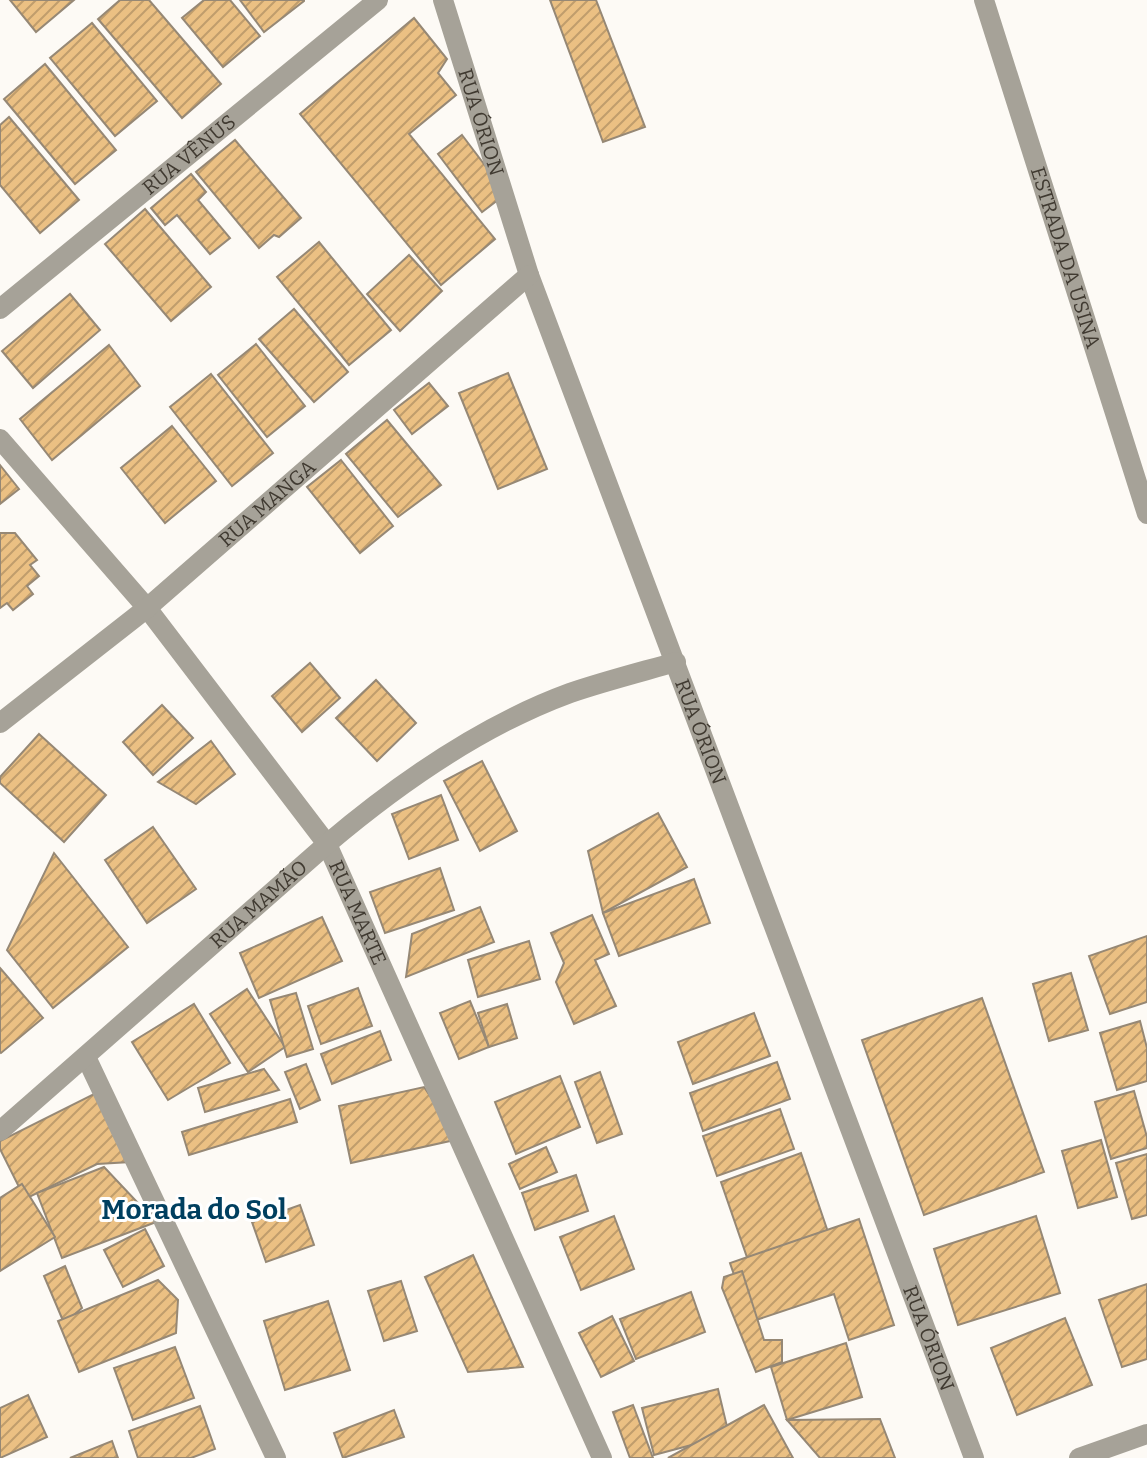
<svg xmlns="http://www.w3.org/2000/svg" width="1147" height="1458" viewBox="0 0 1147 1458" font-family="Bitter,serif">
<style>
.building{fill:url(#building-hatch);stroke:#968875;stroke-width:2}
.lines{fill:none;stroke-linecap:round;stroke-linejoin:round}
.street{stroke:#a6a298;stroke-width:20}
.labels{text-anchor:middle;stroke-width:6;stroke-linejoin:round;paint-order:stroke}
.street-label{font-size:20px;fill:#403a31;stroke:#fff}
.district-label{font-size:28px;font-weight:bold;fill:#003f5f;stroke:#fff}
</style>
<defs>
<pattern id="building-hatch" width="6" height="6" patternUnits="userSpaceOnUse" patternTransform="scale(2)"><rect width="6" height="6" fill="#ebc083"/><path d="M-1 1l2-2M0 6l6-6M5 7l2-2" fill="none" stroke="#c09d6c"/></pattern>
</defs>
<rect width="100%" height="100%" fill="#fdfaf5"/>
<g class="building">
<polygon points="10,0 74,0 36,32"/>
<polygon points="120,0 149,0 221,84 182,118 98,19"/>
<polygon points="204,0 230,0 260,36 223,67 182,18"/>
<polygon points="240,0 304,0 304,1 264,32"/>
<polygon points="550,0 596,0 645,127 603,142"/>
<polygon points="414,18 447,59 438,73 456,95 409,134 495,239 441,285 300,114"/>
<polygon points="92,23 157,101 115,136 50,58"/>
<polygon points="45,64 116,150 75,184 4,99"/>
<polygon points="9,117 79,200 40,233 0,185 0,125"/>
<polygon points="462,135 496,180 502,197 482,212 438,154"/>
<polygon points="235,140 301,218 279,237 274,235 259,248 196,172"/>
<polygon points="191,174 206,192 198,200 230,238 210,254 177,215 165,225 151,208"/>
<polygon points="145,209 211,287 171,321 105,244"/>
<polygon points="319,242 391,330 349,365 277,277"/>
<polygon points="409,255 442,291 400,331 367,294"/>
<polygon points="70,294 100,330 33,388 2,351"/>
<polygon points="294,309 348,372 314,402 259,339"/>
<polygon points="256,344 305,406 267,437 218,375"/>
<polygon points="109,345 140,386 52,460 20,419"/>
<polygon points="508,373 547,469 498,489 459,393"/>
<polygon points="211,374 273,453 232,486 170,407"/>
<polygon points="429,383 448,406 412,434 394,410"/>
<polygon points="387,420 441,485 398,517 346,454"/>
<polygon points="172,426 216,481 165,523 121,468"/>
<polygon points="341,460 393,526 360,553 307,487"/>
<polygon points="0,465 19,489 0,504"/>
<polygon points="0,533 15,533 37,560 30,565 39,576 27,586 33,594 13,610 7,603 0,608"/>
<polygon points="310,663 340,698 302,732 272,696"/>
<polygon points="376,680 416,723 377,761 336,718"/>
<polygon points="162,705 193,738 153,775 123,742"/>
<polygon points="39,734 106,795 64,842 0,783 0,777"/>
<polygon points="211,741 235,774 196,804 158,782"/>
<polygon points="482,761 517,831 480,851 444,781"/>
<polygon points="441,795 458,840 409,859 392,814"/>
<polygon points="658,813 687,867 603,913 588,851"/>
<polygon points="153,827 196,889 147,923 105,860"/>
<polygon points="54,853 128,947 53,1008 7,950"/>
<polygon points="440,868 454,910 385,933 370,892"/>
<polygon points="694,879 710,923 619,956 603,913"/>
<polygon points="480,907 494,942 406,977 412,934"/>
<polygon points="592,915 609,954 595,960 616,1006 574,1024 556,982 564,963 551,933"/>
<polygon points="322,917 342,961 259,998 240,953"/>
<polygon points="1147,936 1147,1002 1110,1014 1089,956"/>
<polygon points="529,941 540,979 478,997 468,960"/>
<polygon points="0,968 43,1018 1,1053 0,1052"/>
<polygon points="1071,973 1088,1030 1049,1041 1033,984"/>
<polygon points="358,988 372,1026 321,1044 308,1006"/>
<polygon points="247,989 285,1047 248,1072 210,1014"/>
<polygon points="296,993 313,1049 287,1057 270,1000"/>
<polygon points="982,998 1044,1172 924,1215 862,1040"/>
<polygon points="470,1001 489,1047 459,1059 440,1013"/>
<polygon points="194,1004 230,1063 168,1100 132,1042"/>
<polygon points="507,1004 517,1038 489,1047 478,1013"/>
<polygon points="754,1013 770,1056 693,1084 678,1042"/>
<polygon points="1140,1021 1147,1048 1147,1081 1117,1090 1100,1033"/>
<polygon points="380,1031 391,1060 332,1084 321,1054"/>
<polygon points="777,1062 790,1099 703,1131 690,1093"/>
<polygon points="306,1064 320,1100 300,1109 285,1072"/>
<polygon points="264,1069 279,1090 205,1112 198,1088"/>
<polygon points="600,1072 622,1134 597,1143 575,1082"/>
<polygon points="560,1076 580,1127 516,1154 495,1102"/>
<polygon points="424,1087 459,1139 351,1163 339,1106"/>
<polygon points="1134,1091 1147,1137 1147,1148 1111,1159 1095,1102"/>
<polygon points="96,1093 130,1162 97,1164 25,1199 0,1149 0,1141"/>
<polygon points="290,1099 297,1122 189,1155 182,1132"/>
<polygon points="780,1109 794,1149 717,1176 703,1136"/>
<polygon points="1101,1140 1117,1197 1078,1208 1062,1151"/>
<polygon points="546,1147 557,1172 520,1189 509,1164"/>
<polygon points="801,1153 830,1238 750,1266 721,1182"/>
<polygon points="1147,1154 1147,1215 1132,1219 1116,1163"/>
<polygon points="104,1167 156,1222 62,1258 37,1193"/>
<polygon points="576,1175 588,1211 535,1230 522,1193"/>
<polygon points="22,1184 55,1237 0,1271 0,1198"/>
<polygon points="300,1205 314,1245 266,1262 252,1222"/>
<polygon points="614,1216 634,1269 581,1290 560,1237"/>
<polygon points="1036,1216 1060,1293 958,1325 934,1249"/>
<polygon points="859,1219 894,1325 849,1340 834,1294 750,1322 730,1263"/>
<polygon points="145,1229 164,1266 123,1287 104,1250"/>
<polygon points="473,1255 523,1367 468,1372 425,1277"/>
<polygon points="65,1266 82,1308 64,1323 44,1276"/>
<polygon points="742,1271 764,1340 782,1340 782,1362 756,1372 722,1288 724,1277"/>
<polygon points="158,1280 178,1300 176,1333 79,1372 58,1321"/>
<polygon points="401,1281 417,1331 384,1341 368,1291"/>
<polygon points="1147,1284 1147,1359 1122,1367 1099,1300"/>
<polygon points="691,1292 705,1332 636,1359 620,1319"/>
<polygon points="328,1301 350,1370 285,1390 264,1321"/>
<polygon points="612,1316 634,1361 601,1377 579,1333"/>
<polygon points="1065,1318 1092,1385 1017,1415 991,1348"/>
<polygon points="846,1343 862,1397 787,1420 771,1367"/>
<polygon points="175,1347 194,1398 133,1420 114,1368"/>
<polygon points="718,1389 729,1435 654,1455 642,1408"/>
<polygon points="28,1395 47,1437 0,1458 0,1408"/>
<polygon points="633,1405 653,1458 630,1458 613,1412"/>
<polygon points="764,1405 793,1458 668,1458"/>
<polygon points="200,1406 215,1449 191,1458 138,1458 129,1431"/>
<polygon points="394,1410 404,1437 343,1458 334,1433"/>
<polygon points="880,1419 895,1458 820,1458 787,1420"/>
<polygon points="112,1441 118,1458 70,1458"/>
</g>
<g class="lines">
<g class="street">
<path id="s1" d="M443,0L529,275L974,1458"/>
<path id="s2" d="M984,0L1147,514"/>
<path id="s3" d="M0,309L378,0"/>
<path id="s4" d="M0,439L147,608L327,844L602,1458"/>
<path id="s5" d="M0,723L147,608L529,275"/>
<polyline points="86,1057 276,1458"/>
<path id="s6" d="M0,1131L327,844C399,783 480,726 570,693C605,681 641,672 676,662"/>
<polyline points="1079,1458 1147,1434"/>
</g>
</g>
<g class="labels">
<g class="street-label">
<text dy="7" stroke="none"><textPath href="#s1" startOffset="128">RUA ÓRION</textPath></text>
<text dy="7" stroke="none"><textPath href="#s3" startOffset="244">RUA VÊNUS</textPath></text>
<text dy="7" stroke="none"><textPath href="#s2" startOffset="270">ESTRADA DA USINA</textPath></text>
<text dy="7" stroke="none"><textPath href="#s5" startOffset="346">RUA MANGA</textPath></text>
<text dy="7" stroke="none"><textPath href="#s1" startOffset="776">RUA ÓRION</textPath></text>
<text dy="7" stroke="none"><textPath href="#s6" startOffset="344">RUA MAMÃO</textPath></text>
<text dy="7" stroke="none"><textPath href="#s4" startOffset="596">RUA MARTE</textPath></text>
<text dy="7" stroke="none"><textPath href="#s1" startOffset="1424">RUA ÓRION</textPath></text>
</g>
<g class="district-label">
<text x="194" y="1219">Morada do Sol</text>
</g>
</g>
</svg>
